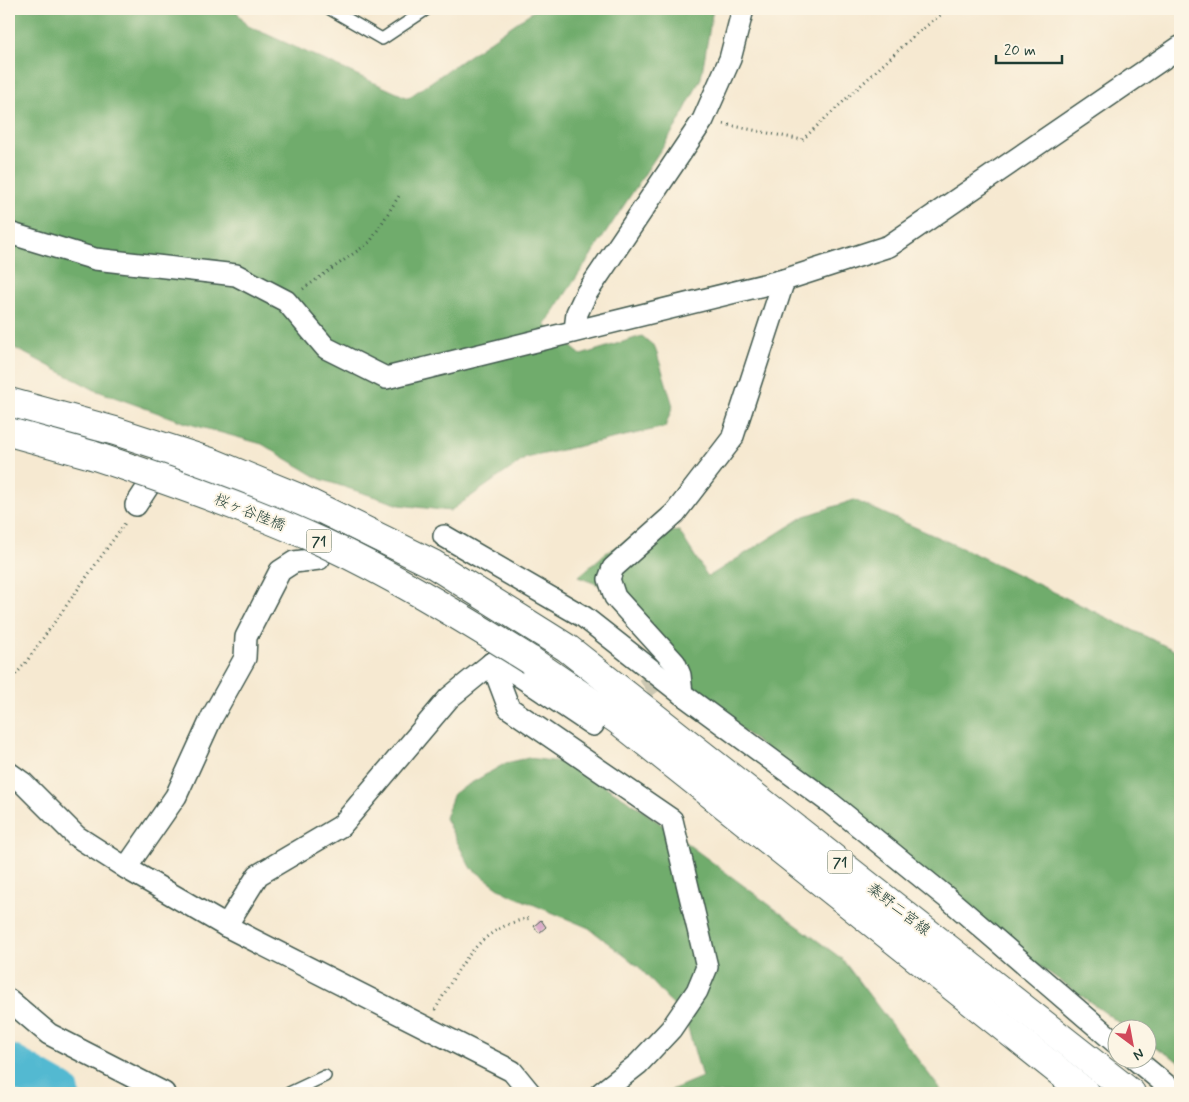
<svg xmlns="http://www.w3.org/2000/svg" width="1189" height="1102" viewBox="0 0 1189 1102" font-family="Mynerve,'Klee One',sans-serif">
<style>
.forest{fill:#6fac6c;stroke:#477450}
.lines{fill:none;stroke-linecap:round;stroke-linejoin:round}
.river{stroke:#53b9d1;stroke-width:40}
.building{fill:#d7a1c6}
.street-tunnel{stroke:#cbc7b2;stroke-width:21;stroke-dasharray:21 11;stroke-linecap:butt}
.lane-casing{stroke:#3f574c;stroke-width:14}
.street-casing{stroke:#3f574c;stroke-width:24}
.primary-casing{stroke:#3f574c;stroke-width:30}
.path{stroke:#3f574c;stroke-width:3;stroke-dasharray:1 4;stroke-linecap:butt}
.lane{stroke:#fff;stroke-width:11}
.street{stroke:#fff;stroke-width:21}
.primary{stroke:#fff;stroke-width:28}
.primary-bridge-casing{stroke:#3f574c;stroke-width:30;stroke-linecap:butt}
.primary-bridge{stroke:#fff;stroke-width:28}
.labels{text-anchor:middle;stroke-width:4;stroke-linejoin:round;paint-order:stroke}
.shield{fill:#fcf5e5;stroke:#617469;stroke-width:1}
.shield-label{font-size:14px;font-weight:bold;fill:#1f3d34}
.street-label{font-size:15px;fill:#1f3d34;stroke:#fcf5e5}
</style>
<rect width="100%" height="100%" fill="#fcf5e5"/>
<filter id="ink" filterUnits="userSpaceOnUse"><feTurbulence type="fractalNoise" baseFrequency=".02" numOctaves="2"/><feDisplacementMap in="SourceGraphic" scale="10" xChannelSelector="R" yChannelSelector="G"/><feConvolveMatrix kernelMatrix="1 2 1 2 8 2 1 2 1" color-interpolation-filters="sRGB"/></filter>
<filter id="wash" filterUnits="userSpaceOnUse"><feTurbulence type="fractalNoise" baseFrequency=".0096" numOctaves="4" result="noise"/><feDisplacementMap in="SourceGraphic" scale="20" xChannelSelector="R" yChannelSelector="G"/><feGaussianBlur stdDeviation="1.12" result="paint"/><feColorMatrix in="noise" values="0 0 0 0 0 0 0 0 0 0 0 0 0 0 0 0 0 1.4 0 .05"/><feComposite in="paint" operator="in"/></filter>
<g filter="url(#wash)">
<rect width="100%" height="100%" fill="#f6e9d1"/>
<g class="forest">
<polygon points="9,9 235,9 246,25 408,98 536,9 713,9 701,78 677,125 545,325 581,355 642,336 655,347 673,406 665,427 526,458 450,511 400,505 320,479 262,444 186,423 95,390 9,345"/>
<polygon points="854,500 975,554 1180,653 1180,1062 1147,1042 1146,1030 1128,1029 1013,947 691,689 676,657 628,596 578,577 606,553 634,536 679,531 708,577 805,516"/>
<polygon points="528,758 568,763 638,807 842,959 943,1093 664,1093 702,1077 685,1018 639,967 589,928 506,893 470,867 445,818 454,793 506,763"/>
</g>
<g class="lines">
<polyline class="river" points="9,1064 60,1093"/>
</g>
<g id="blocks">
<polygon class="building" points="541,920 546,927 539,933 534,926"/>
</g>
</g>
<g filter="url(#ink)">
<use href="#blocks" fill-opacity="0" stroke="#3f574c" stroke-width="1"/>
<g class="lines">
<polyline class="street-tunnel" points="619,707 667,672"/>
<g class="lane-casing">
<g id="lane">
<polyline points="330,9 382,39 427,9"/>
<polyline points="289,1093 325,1076"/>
</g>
</g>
<g class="street-casing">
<g id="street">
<polyline points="9,233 95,259 236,275 286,301 326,348 386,378 784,280 889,246 1180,47"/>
<polyline points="575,330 577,313 586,294 703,120 730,59 743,9"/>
<polyline points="444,536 584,617 682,694 829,802 951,901 1116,1043"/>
<polyline points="492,663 509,708 672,820 707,967 697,991 671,1029 638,1064 601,1093"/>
<polyline points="492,663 508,668 593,725"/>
<polyline points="682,694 680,675 675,663 615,597 609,579 613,568 675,513 732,439 784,280"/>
<polyline points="9,773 23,783 76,836 126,868 226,926 512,1071 530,1093"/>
<polyline points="126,868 176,796 212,717 245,658 246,637 280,571 294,562 319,559 323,551 300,516 164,462 136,505"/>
<polyline points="226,926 258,875 341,826 449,698 492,663"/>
<polyline points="9,1000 49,1034 164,1093"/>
<polyline points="1136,1060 1176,1093"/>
</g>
</g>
<g class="primary-casing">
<g id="primary">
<polyline points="9,402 115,431 211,462 299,498 433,564 567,648 1131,1093"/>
<polyline points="9,432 92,455"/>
<polyline points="530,660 619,721 1086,1093"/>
</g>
</g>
<g class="path">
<polyline points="724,124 802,140 916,34 948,9"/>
<polyline points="303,289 370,242 399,196"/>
<polyline points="9,682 24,665 125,523"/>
<path d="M435,1010C460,967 477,927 531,918"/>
</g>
<use href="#lane" class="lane"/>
<use href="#street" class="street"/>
<use href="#primary" class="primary"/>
<g class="primary-bridge-casing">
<path id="primary-bridge" d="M92,455C170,481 247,508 322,542C395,576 462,618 530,660"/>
</g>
<use href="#primary-bridge" class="primary-bridge"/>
</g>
</g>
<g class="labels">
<g class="shield">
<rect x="306.5" y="529.5" width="25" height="23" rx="4"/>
<rect x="827.5" y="850.5" width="25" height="23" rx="4"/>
</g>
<g class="shield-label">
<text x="319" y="546">71</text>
<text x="840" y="867">71</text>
</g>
<g class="street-label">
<text transform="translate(250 512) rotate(22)" y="5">桜ヶ谷陸橋</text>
<text transform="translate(899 909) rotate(38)" y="5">秦野二宮線</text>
</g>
</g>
<rect width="1189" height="1102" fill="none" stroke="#fcf5e5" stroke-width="30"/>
<g transform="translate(1132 1044) rotate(148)"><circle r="24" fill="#fcf5e5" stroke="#a4ab9e"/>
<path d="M0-4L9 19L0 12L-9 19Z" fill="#d1495b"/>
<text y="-8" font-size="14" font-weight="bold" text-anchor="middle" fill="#1f3d34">N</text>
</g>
<path d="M996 55v8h66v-8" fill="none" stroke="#1f3d34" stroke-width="2.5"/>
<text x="1004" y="55" font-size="15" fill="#1f3d34" stroke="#fcf5e5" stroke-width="4" paint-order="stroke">20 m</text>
</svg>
